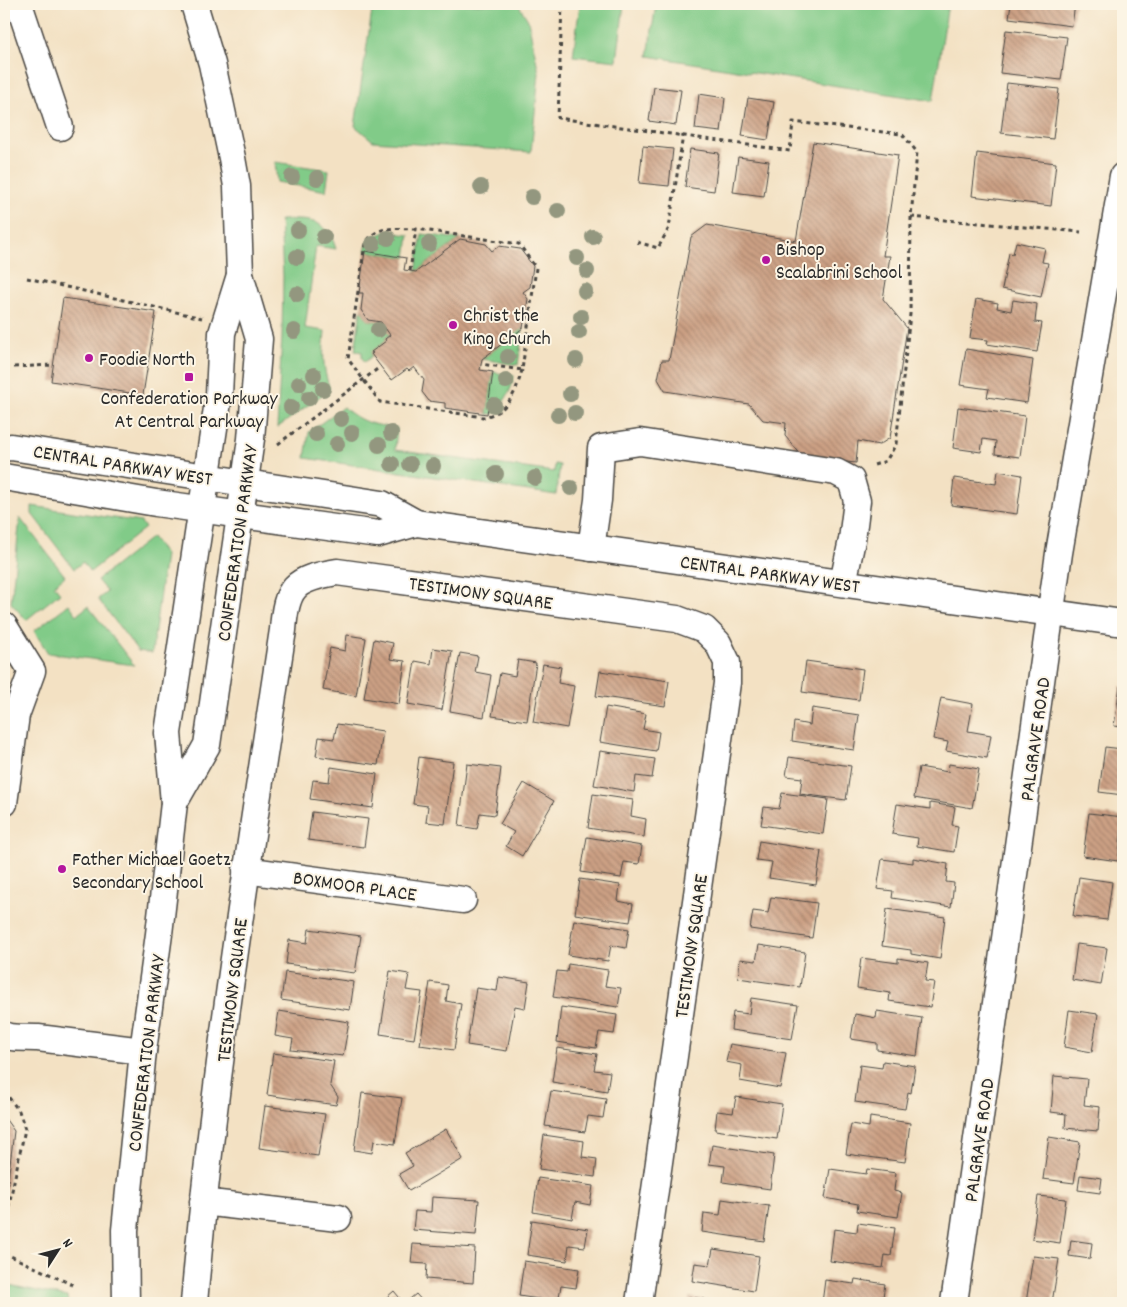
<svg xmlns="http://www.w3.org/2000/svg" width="1127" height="1307" viewBox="0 0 1127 1307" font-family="Dekko,sans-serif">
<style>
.green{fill:#81cb88;stroke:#567b5a}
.building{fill:url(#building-back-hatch)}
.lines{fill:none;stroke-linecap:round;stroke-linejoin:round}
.minor-casing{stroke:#494642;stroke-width:29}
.path{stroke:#494642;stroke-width:3;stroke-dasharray:4 4;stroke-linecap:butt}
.minor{stroke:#fff;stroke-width:26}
.tree{fill:#93977f}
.poi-dot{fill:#b5179e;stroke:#fcf5e5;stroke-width:2}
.labels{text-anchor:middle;stroke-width:4;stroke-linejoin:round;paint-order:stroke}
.poi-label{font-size:20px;fill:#2b2b2b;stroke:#fcf5e5;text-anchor:start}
.street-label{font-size:20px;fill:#2b2b2b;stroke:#fcf5e5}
</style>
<defs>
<pattern id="building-back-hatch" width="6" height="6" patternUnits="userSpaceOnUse" patternTransform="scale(1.25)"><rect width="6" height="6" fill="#cca084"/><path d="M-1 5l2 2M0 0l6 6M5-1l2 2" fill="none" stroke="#a6836c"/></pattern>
</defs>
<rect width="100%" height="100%" fill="#fcf5e5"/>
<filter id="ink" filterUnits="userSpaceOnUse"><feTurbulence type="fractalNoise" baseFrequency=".02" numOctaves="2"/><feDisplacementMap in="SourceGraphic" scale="10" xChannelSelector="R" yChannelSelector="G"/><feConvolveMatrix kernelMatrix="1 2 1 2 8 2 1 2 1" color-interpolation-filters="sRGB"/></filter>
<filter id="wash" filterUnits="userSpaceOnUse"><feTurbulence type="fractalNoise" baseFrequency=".0096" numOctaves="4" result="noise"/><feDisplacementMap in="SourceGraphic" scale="20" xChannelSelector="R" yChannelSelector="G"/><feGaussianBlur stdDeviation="1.12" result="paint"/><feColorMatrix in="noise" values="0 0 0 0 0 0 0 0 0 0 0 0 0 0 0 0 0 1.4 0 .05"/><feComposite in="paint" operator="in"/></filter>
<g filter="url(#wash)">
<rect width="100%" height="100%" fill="#f3e1c3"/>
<g class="green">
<polygon points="373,4 518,4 528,20 539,73 531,152 373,141 355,126"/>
<polygon points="580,4 624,4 617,61 573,56"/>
<polygon points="656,4 948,4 933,101 648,56"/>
<polygon points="275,162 329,170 326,191 277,182"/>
<path d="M280,220C308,220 327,217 336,249L316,246L305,328L325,331C323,354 322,367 330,389L277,428L282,335L283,276Z"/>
<path d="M386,232L409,235L406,258L365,251C367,239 375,236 386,232Z"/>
<polygon points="422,234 460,239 416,272"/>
<polygon points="361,310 368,320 381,322 390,335 385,338 386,341 372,352 372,356 365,362 362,358 362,352 355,351"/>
<polygon points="523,328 518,365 482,359"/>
<path d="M493,372L514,376C511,392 505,402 493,414H487Z"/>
<path d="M343,407C364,424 371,424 397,428L395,450L554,472L555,464L560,465L556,495L305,458L309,432Z"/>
<polygon points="32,506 141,522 145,528 90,572 83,562 74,569 32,514"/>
<polygon points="20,518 65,576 54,585 60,593 26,620 11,603"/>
<polygon points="152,537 165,555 152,653 138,651 98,599 107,592 97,580"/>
<polygon points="69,604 77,615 88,606 134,665 48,653 34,631"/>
<polygon points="4,1284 67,1297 68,1303 4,1303"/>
</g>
<g id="blocks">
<g class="building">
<polygon points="1011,4 1075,4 1072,26 1009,18"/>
<polygon points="1006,30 1067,37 1061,80 1000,73"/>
<polygon points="1007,83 1059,89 1053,139 1001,133"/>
<polygon points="654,87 681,90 676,125 649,121"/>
<polygon points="699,94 725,98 721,132 695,129"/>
<polygon points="748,98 774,102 768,140 742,136"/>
<polygon points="813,142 898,155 883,256 890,256 883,299 907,328 890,438 879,445 858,441 856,463 803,457 785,436 786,423 763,420 749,404 665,391 658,379 662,360 669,360 691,237 707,225 796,241"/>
<polygon points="643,146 673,149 669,186 639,183"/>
<polygon points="690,149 719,153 714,191 685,187"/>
<polygon points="977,153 1056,163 1051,206 972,196"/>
<polygon points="738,157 769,161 764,196 733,192"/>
<polygon points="460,239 486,244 492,251 499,246 520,249 533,266 530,287 523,292 528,299 523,328 482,359 480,370 493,372 487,414 445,408 445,403 429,401 422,392 424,380 414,367 409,371 407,369 392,380 391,378 390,379 371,354 373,353 371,352 386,341 385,339 390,335 381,322 368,320 361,310 363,293 359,293 365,251 406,258 404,270 416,272"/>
<polygon points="1016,242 1045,248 1042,262 1048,263 1041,297 1002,289 1009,253 1013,254"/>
<polygon points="63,298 156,312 143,395 51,381"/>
<polygon points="976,299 998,303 997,308 1011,311 1013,300 1037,304 1035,322 1042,323 1037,352 987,344 988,340 970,338"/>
<polygon points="966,349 1033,360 1027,403 987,397 989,389 960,385"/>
<polygon points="958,407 1025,416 1020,457 995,454 996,441 983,439 981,452 953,448"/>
<polygon points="998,471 1022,475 1017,514 951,505 954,478 996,484"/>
<polygon points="347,635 366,638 356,696 323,690 330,648 345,651"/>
<polygon points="374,639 393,643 390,659 405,661 399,704 364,698"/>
<polygon points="433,648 452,651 442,710 408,704 415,661 431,664"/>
<polygon points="460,653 478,656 475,672 491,675 484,717 450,711"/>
<polygon points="518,660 536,663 527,721 492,716 500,673 515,676"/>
<polygon points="806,661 863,669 859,700 802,692"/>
<polygon points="543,664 561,667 558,683 574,686 567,728 533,722"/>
<polygon points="600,671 669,681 665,706 596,696"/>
<polygon points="1120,686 1123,687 1123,727 1114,726"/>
<polygon points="941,698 973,704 968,731 991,735 987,758 946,751 948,742 933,739"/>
<polygon points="606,707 646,714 643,729 659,732 656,751 600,742"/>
<polygon points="812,708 859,715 854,750 792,741 794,722 810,725"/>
<polygon points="337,724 383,731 378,765 316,756 319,737 334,739"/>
<polygon points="1105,747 1123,749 1123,795 1099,792"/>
<polygon points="600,751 655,759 652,778 636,776 634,792 594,785"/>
<polygon points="419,757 453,762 445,824 426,822 428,806 413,804"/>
<polygon points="789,757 851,766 846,800 800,794 802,778 786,776"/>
<polygon points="467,764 501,768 495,815 480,813 477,829 459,826"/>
<polygon points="949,764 979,769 972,808 914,798 919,767 948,772"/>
<polygon points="331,767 377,774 373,808 310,799 313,780 329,782"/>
<polygon points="524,783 554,801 522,856 506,846 514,832 500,824"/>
<polygon points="782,793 828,799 823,834 761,825 764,807 779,809"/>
<polygon points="593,794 633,800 631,816 646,819 644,837 588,828"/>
<polygon points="930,803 955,807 952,825 958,826 954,852 917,846 918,838 892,834 897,804 930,809"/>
<polygon points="312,812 368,819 364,847 308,840"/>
<polygon points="1089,813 1123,817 1118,861 1083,856"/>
<polygon points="587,837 642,846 639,864 624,862 621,878 581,872"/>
<polygon points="759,841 821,851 816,885 769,878 772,862 756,860"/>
<polygon points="913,858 948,864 946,882 954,883 951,907 892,898 893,891 877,889 882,859 913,863"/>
<polygon points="1079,877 1112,882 1107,920 1073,916"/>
<polygon points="580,879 620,885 618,901 633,904 630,922 575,914"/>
<polygon points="771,897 817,903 812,938 750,929 753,911 768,913"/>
<polygon points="887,909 945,917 940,959 911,954 911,950 882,946"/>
<polygon points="574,920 629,929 626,948 611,945 608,961 568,955"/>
<polygon points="309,929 361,936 355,973 286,964 289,940 307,943"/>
<polygon points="1077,944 1107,948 1101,985 1072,980"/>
<polygon points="759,945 805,952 800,987 738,978 740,959 756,961"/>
<polygon points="861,958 898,963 898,958 928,963 925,981 934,982 930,1007 889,1001 890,993 857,988"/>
<polygon points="568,964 608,970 605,986 621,988 618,1007 553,997 557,971 567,972"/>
<polygon points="390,971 409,974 406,990 422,992 414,1039 380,1034"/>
<polygon points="285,972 354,982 350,1010 281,1000"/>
<polygon points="499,977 529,982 525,1008 515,1006 507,1051 467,1045 476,988 497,991"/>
<polygon points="430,982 448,985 446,1001 461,1004 454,1050 420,1045"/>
<polygon points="751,998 798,1005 792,1039 731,1030 733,1012 749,1014"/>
<polygon points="561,1007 617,1015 614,1034 599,1032 596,1048 557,1042"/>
<polygon points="1069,1010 1098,1014 1092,1052 1064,1047"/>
<polygon points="279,1011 349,1022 343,1056 291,1050 293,1039 275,1036"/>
<polygon points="877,1011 922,1018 917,1056 877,1050 877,1043 851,1039 855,1014 876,1018"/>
<polygon points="730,1044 786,1053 780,1088 740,1081 742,1065 726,1062"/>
<polygon points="557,1048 597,1054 594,1070 610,1072 607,1091 552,1082"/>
<polygon points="273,1053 334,1061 330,1085 338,1097 336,1105 267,1095"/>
<polygon points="883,1061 915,1066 911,1093 908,1092 905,1109 855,1102 860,1065 882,1068"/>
<polygon points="1054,1076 1087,1079 1084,1105 1100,1107 1098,1131 1065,1128 1066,1114 1051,1112"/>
<polygon points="551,1091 606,1099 603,1118 588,1116 585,1132 545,1126"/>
<polygon points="362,1093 402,1098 395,1144 374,1141 372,1153 354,1150"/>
<polygon points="736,1097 782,1104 777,1139 715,1130 717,1111 733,1113"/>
<polygon points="265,1106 325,1114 318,1156 259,1148"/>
<polygon points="4,1117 14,1131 5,1206 4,1206"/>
<polygon points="870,1117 910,1123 905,1162 846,1154 851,1124 869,1127"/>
<polygon points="446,1129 463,1159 409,1191 399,1174 413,1166 405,1153"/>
<polygon points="544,1135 584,1141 582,1157 597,1159 595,1177 539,1169"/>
<polygon points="1049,1137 1080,1142 1074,1183 1043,1179"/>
<polygon points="712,1145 774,1155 770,1189 723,1182 725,1166 709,1164"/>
<polygon points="830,1169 866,1174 867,1169 896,1173 894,1191 902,1193 898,1217 857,1211 858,1204 825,1198"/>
<polygon points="1080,1175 1102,1178 1100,1193 1078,1190"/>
<polygon points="538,1178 593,1186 590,1205 575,1202 572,1219 533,1212"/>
<polygon points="1038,1196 1066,1199 1060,1243 1032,1239"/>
<polygon points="432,1197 479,1200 476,1235 413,1230 415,1211 431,1212"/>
<polygon points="722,1199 769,1206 764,1241 702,1232 704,1213 720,1215"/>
<polygon points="532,1220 588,1229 585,1247 569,1245 567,1261 527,1255"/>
<polygon points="858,1223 895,1228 891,1256 885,1255 883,1268 830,1261 834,1229 857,1232"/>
<polygon points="1071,1240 1092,1243 1090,1259 1069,1256"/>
<polygon points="413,1244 475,1248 473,1283 426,1279 427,1264 411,1263"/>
<polygon points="713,1249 759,1256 754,1291 692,1281 695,1263 710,1265"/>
<polygon points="1033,1256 1059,1259 1052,1303 1026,1303"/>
<polygon points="524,1261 579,1269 576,1288 561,1286 558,1302 519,1296"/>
<polygon points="855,1279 885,1284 882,1303 822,1303 825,1280 854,1284"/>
<polygon points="394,1291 404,1303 380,1303"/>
<polygon points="416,1294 424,1303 405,1303"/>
<polygon points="689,1297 723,1302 723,1303 689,1303"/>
</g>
</g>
</g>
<g filter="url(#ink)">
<use href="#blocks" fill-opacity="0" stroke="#494642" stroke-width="1"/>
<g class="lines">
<g class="minor-casing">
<g id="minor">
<polyline points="19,4 60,127"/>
<polyline points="4,448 11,447 382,504 416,523"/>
<polyline points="4,477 156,503 378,534 416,523 1123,623"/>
<polyline points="591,548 598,500 601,448 640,442 836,472 851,480 857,501 852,540 843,583"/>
<polyline points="4,626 32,671 16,715 4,803"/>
<polyline points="174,803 207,745 251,439 259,339 240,275 237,186 232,158 212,64 194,4"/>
<polyline points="246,870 463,900"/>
<path d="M4,1035C11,1039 28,1037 38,1038C73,1042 108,1047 143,1051"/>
<polyline points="203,1202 338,1218"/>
<polyline points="126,1303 125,1230 143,1051 159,934 174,803 168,733 219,395 222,333 240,275"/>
<path d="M194,1303C213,1078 249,854 283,630C286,587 294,579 337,572L677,619L704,629L718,643L727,662V683L639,1303"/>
<polyline points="954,1303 1059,553 1123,176"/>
</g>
</g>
<g class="path">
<polyline points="562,4 558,118 790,151 793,122 902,134 917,152 911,217 910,314 896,444 886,461 871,466"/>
<polyline points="911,217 1081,232"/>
<path d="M416,229C395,229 377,224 365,244L348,359L380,402L483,417C509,412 516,392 522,370"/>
<polyline points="637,242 658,248 669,228 683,135"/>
<polyline points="410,271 416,229 519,244 536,268 522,370 481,364"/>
<polyline points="27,278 202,318"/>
<polyline points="14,367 53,365"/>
<polyline points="278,444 380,367"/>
<polyline points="4,1091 19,1111 25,1129 6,1219 4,1219"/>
<polyline points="4,1253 75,1286"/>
</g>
<use href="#minor" class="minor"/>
</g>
<g class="tree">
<circle cx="292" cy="177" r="8"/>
<circle cx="317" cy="178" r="8"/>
<circle cx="481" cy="187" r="8"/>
<circle cx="532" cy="197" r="8"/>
<circle cx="558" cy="211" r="8"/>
<circle cx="298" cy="230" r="8"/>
<circle cx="324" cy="237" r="8"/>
<circle cx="593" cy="237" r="8"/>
<circle cx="388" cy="238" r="8"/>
<circle cx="373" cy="244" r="8"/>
<circle cx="429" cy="244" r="8"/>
<circle cx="297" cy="257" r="8"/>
<circle cx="577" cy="258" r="8"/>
<circle cx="587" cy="271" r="8"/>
<circle cx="585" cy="291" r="8"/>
<circle cx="297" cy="294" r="8"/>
<circle cx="581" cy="317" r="8"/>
<circle cx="378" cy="330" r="8"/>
<circle cx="294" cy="331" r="8"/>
<circle cx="579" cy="332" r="8"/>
<circle cx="508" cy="357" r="8"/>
<circle cx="576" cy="360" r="8"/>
<circle cx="314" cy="375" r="8"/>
<circle cx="506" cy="381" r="8"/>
<circle cx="299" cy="384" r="8"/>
<circle cx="323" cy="389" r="8"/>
<circle cx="570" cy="394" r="8"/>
<circle cx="309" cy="398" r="8"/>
<circle cx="494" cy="405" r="8"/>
<circle cx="291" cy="407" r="8"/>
<circle cx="575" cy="413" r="8"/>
<circle cx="558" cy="415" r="8"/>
<circle cx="341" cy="419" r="8"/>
<circle cx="352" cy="433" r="8"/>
<circle cx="391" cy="433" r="8"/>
<circle cx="316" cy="434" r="8"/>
<circle cx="337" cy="444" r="8"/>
<circle cx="379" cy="445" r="8"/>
<circle cx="392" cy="464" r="8"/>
<circle cx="410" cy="464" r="8"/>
<circle cx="433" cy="466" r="8"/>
<circle cx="496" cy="474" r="8"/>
<circle cx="535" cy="478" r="8"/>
<circle cx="571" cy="488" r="8"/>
</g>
</g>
<g class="poi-dot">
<circle cx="766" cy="260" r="5"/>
<circle cx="453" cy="325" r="5"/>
<circle cx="89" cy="358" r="5"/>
<rect x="184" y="372" width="10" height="10" rx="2.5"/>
<circle cx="62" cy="869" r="5"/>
</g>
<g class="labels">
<g class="poi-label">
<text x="776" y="255">Bishop<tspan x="776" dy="23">Scalabrini School</tspan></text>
<text x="463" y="321">Christ the<tspan x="463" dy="23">King Church</tspan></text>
<text x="99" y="365">Foodie North</text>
<text x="189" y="404" text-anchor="middle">Confederation Parkway<tspan x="189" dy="23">At Central Parkway</tspan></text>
<text x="72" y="865">Father Michael Goetz<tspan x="72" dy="23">Secondary School</tspan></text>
</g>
<g class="street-label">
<text transform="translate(123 464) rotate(9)" y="7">CENTRAL PARKWAY WEST</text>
<text transform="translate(236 543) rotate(-82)" y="7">CONFEDERATION PARKWAY</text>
<text transform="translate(770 573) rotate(8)" y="7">CENTRAL PARKWAY WEST</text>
<text transform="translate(481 592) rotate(8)" y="7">TESTIMONY SQUARE</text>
<text transform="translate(1034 739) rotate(-82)" y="7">PALGRAVE ROAD</text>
<text transform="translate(355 885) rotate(8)" y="7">BOXMOOR PLACE</text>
<text transform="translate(690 946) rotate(-82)" y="7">TESTIMONY SQUARE</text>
<text transform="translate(231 990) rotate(-83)" y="7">TESTIMONY SQUARE</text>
<text transform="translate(145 1053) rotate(-83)" y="7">CONFEDERATION PARKWAY</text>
<text transform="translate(978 1140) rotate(-82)" y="7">PALGRAVE ROAD</text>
</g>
</g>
<rect width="1127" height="1307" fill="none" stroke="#fcf5e5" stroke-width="20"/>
<g transform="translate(58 1250) rotate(54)" stroke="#fcf5e5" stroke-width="4" paint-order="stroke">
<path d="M0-4L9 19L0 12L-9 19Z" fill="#2b2b2b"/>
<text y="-8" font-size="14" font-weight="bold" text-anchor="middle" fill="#2b2b2b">N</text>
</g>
</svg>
